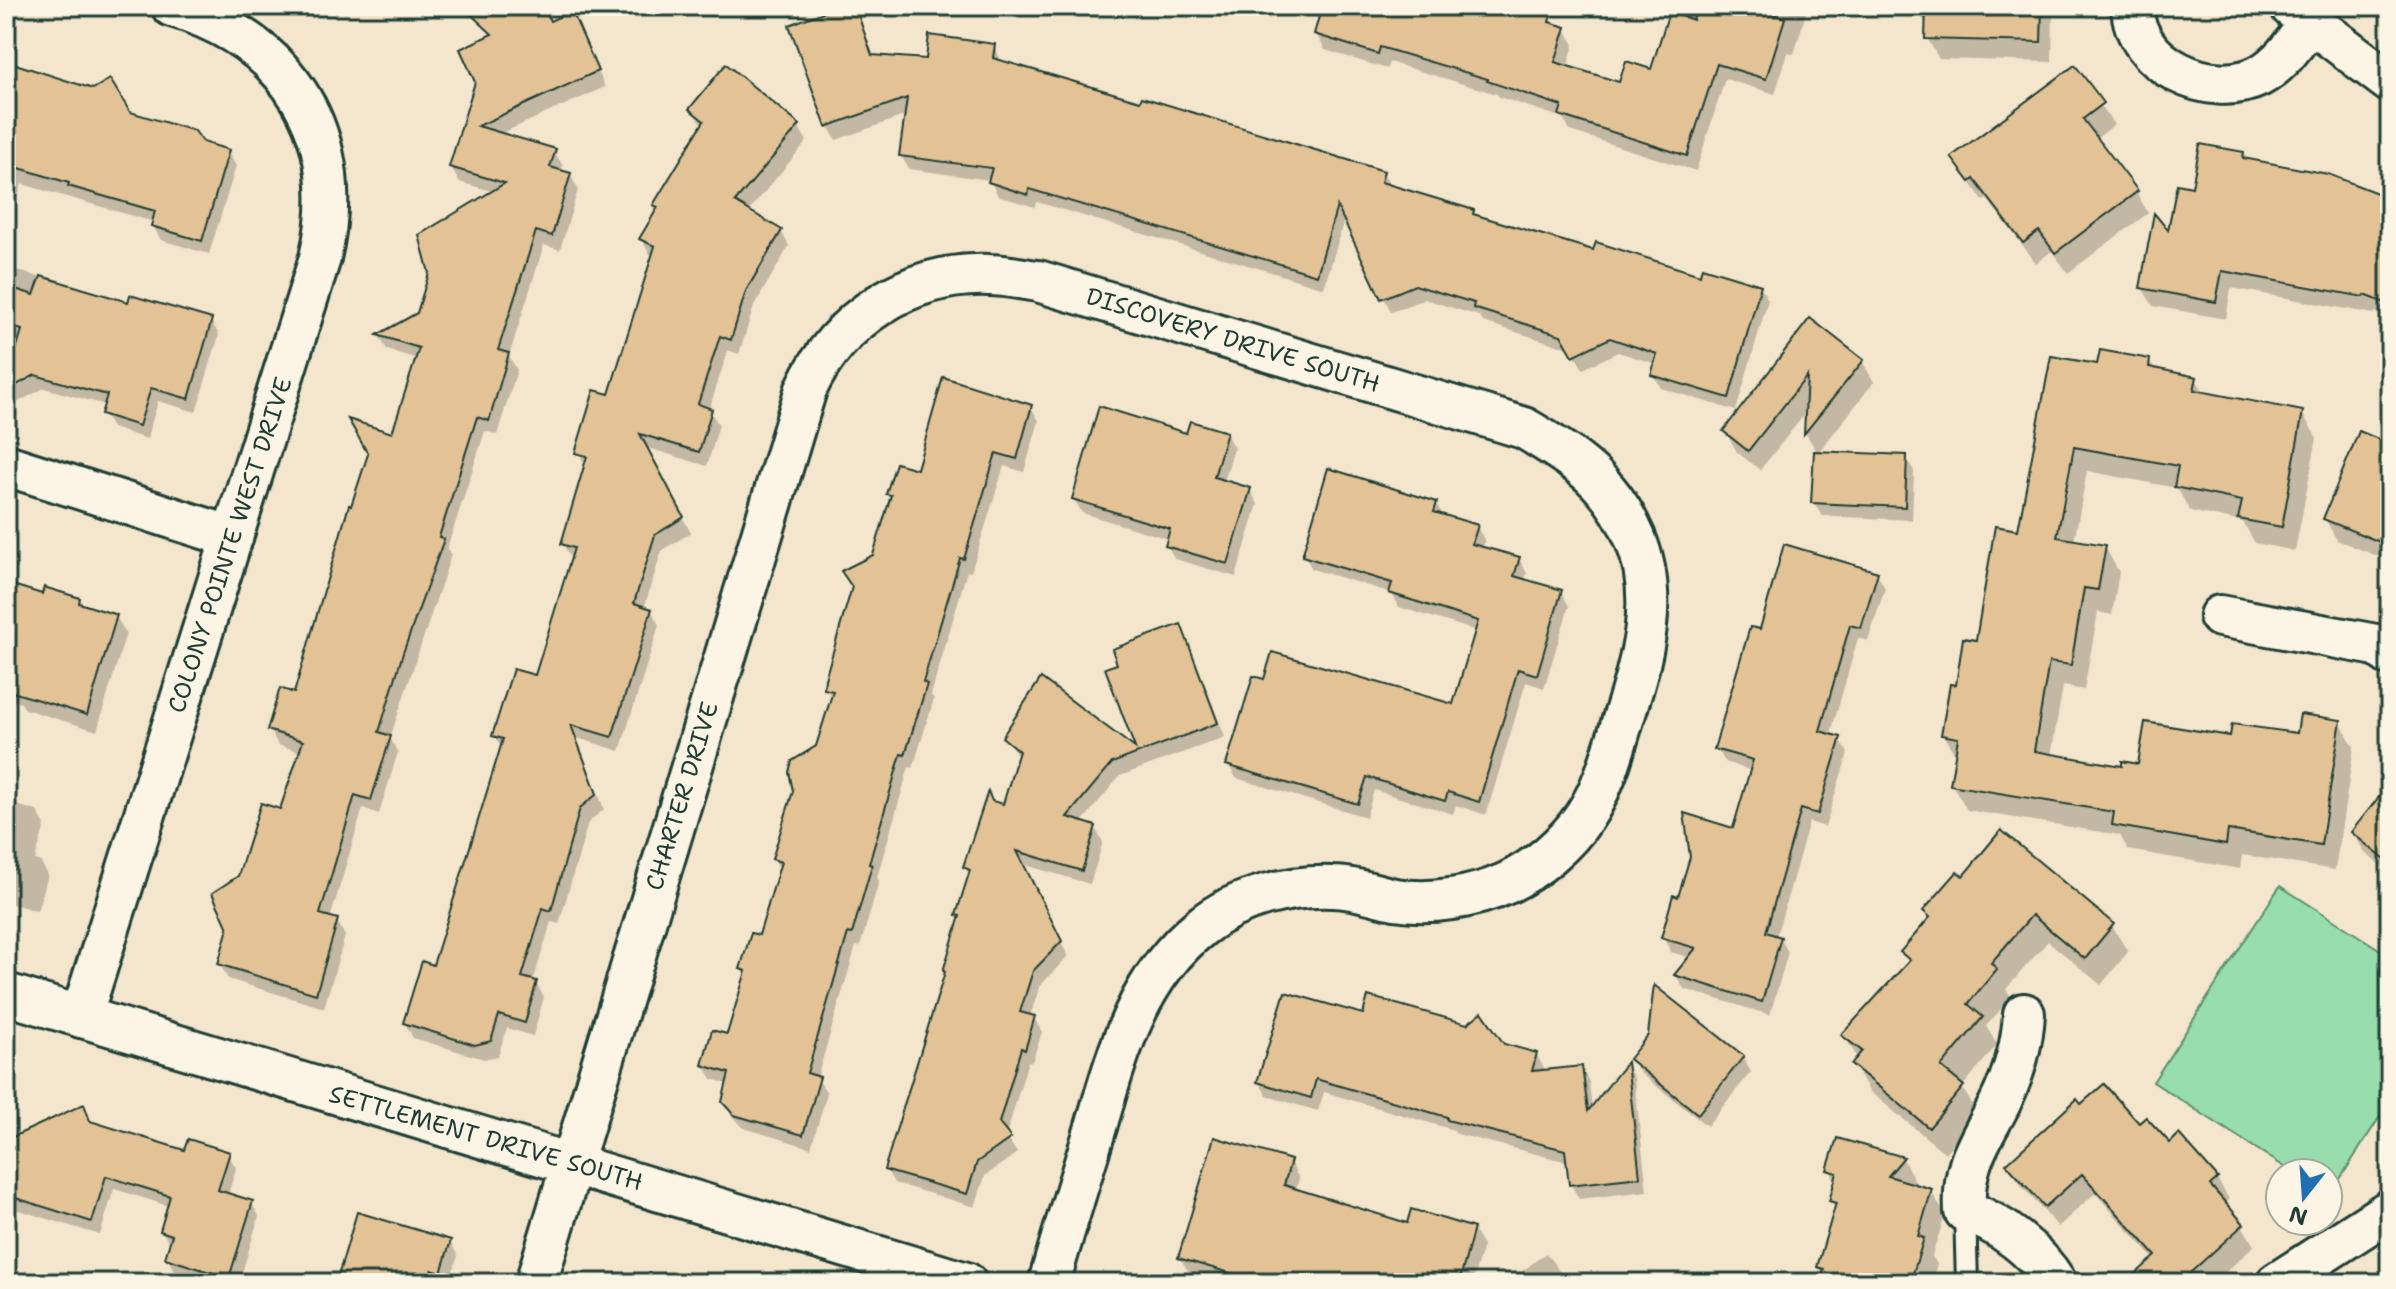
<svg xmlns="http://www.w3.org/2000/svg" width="2396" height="1289" viewBox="0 0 2396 1289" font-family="'Shantell Sans',sans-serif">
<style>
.pitch{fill:#97deac;stroke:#5b8e70;stroke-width:2}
.shadow{fill:#0003;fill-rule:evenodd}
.building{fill:#e3c396;stroke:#1f3d34;stroke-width:2}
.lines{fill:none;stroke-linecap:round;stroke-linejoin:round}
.lane-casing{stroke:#1f3d34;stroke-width:26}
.street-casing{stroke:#1f3d34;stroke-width:46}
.lane{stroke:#fcf5e5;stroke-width:20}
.street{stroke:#fcf5e5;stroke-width:40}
.labels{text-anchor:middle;stroke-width:6;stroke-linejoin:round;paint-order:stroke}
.street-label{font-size:24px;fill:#1f3d34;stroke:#fcf5e5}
</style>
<rect width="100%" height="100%" fill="#f4e6cd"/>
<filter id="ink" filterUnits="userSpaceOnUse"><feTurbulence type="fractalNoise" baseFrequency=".0125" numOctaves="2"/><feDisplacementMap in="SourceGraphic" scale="16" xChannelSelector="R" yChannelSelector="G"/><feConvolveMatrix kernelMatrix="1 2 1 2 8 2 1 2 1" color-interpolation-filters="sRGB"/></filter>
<g filter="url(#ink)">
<polygon class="pitch" points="2280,886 2390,956 2390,1101 2329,1196 2328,1173 2294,1173 2153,1082"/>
<g class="shadow">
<polygon points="429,6 455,6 432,9"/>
<polygon points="845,6 853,6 860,17 874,57 927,61 994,46 1002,62 1383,173 1391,187 1473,212 1475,217 1594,253 1702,277 1760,286 1768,300 1736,411 1661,388 1653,374 1656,364 1618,352 1583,369 1571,349 1483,322 1479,316 1424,299 1391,312 1345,218 1324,288 1037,202 1035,207 998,196 990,180 909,169 901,156 907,115 836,140 828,126"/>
<polygon points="1324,6 1549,6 1547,16 1555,26 1565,29 1574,45 1567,68 1621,84 1652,71 1672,6 1808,6 1794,54 1788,52 1775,94 1725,79 1696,171 1570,131 1563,118 1499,97 1497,94 1389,62 1387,69 1325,50 1316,34"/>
<polygon points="1916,6 2053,6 2052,62 1939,59 1927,38 1927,26"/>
<polygon points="550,23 579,28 605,87 500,134 554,151 563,166 561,172 570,174 578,189 560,250 544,245 509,356 517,370 497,435 485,431 447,549 451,555 390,738 398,752 379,814 363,808 330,919 337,921 345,936 324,1008 228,979 220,964 281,811 301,752 278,745 270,730 296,696 394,436 418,359 387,350 379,336 418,314 495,192 459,182 451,167 477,82"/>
<polygon points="6,63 116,110 228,152 236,166 209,254 161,240 153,226 154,222 22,184 6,234"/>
<polygon points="2075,68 2114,125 2096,139 2136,192 2148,213 2068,273 2052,251 2036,263 1987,199 1983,201 1954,158"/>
<polygon points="691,109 798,126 807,141 748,212 781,231 789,246 754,306 739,354 728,350 709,410 719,425 707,466 645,447 691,533 662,550 644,608 651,610 659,625 620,751 577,738 604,809 588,823 559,924 551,922 533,982 536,983 544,997 533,1036 507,1028 498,1056 484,1059 413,1038 405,1023 434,967 502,749 494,735 536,678 571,559 563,544 586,466 578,452 610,397 655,256 650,254 641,239 658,210 655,205 703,126"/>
<polygon points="2243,153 2247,161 2390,200 2390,317 2375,312 2374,314 2231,288 2226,319 2153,306 2142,288 2194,189"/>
<path d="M6,267L129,305L211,321L219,335L196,412L158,401L147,439L112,428L104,414L106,405L44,388L13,405L6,390L21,341L6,336ZM43,368L45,371L17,387V382Z"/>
<polygon points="1810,320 1862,361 1874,382 1818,453 1806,434 1808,410 1760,470 1737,452 1725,431"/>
<polygon points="2149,361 2155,371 2196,379 2205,394 2302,413 2317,438 2295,551 2255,543 2243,522 2190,511 2177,488 2087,471 2074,542 2105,547 2119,572 2112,615 2098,612 2084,690 2063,686 2051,756 2123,768 2140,766 2232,738 2299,736 2340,722 2354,747 2335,870 2242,855 2240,869 2128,850 2120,835 1967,810 1952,784 1957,758 1943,735 1957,688 2020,532 2099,367"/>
<polygon points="1031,407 1039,421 1024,472 1004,466 971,572 967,571 931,695 934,699 913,768 909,767 877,877 879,881 860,947 856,946 817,1078 827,1093 811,1148 744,1128 732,1116 724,1102 728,1084 712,1079 704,1065 728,1037 746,977 742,969 760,938 780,870 774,859 818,747 832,699 826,688 874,556 892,500 888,494 918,471"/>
<polygon points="1226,434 1234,448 1224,482 1250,490 1258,504 1236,577 1175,559 1167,545 1169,539 1082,513 1074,499"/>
<polygon points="2390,446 2390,561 2337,540 2325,519"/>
<polygon points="1906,457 1914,471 1912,520 1822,516 1813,502"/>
<polygon points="1436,503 1444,517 1477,527 1485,541 1482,549 1519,559 1527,573 1524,581 1561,592 1569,606 1544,688 1526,682 1486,815 1456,805 1453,814 1374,790 1366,817 1236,778 1228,764 1454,707 1477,631 1399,607 1392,593 1312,569 1304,555"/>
<polygon points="1877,574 1885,588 1868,641 1858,638 1830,736 1840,739 1848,753 1825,827 1809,822 1776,937 1780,938 1788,952 1770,1015 1684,989 1676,976 1691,958 1671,952 1663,938 1679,899 1734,830 1752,771 1725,762 1717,748 1761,632"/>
<polygon points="6,585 44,597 79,600 82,606 116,617 126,633 97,731 25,709 21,703 6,698"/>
<polygon points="1180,626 1188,640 1225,737 1120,776 1081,823 1095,828 1103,842 1090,884 1022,864 1068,956 1040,986 1030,1017 1034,1018 1042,1032 1032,1062 1028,1061 1006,1136 1017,1153 985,1176 975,1207 894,1183 886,1169 961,919 958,914 970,876 965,867 992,803 1004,806 1019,757 1005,737 1042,681 1140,754 1108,669 1119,665"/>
<polygon points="2390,786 2390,873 2365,853 2353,832"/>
<polygon points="6,802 37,811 45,825 35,860 40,861 48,875 37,911 6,902"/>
<polygon points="1958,874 2112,926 2128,952 2101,985 2048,941 2006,989 2011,997 1986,1026 1997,1045 1962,1087 1978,1114 1945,1153 1869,1091 1854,1064 1858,1059 1844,1035 1909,964 1902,952 1930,919 1925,911"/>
<polygon points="1655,989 1743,1058 1751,1072 1707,1126 1640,1073 1632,1059 1650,1036"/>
<polygon points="1364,1016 1536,1054 1544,1068 1543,1072 1581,1068 1589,1082 1592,1109 1627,1065 1634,1078 1647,1191 1579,1199 1571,1185 1568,1162 1457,1134 1454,1130 1324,1092 1318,1111 1267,1096 1259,1082"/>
<polygon points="83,1106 93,1124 186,1153 228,1154 236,1168 228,1195 251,1202 259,1216 239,1283 212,1283 175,1272 167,1258 171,1246 162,1231 169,1206 114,1189 100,1235 6,1206 6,1155"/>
<polygon points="2081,1106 2138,1125 2217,1179 2229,1199 2223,1204 2242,1225 2254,1246 2214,1283 2128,1283 2155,1260 2095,1193 2058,1227 2021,1185 2009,1164"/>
<polygon points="1838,1140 1903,1159 1916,1183 1914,1186 1931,1191 1945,1215 1932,1256 1937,1264 1931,1283 1822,1283 1824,1275 1819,1267 1836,1209 1831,1200 1836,1182 1829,1169"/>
<polygon points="1290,1162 1299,1178 1296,1191 1409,1226 1473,1230 1483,1246 1472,1283 1274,1283 1244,1235 1229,1283 1219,1283 1190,1274 1180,1258"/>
<polygon points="450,1242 458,1256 449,1283 340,1283"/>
<polygon points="1546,1253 1568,1283 1507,1283"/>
</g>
<g class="building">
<polygon points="462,6 543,6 550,21 572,11 598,71 478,126 556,149 550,167 571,173 552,236 536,231 498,350 509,353 489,421 477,417 439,537 444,539 403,653 379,732 391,736 371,800 355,795 320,914 338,919 316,994 218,964 228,928 212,893 238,876 261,803 280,809 303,741 267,730 280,688 294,693 349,505 351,506 368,454 348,419 392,433 419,348 377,335 417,313 429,273 419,235 505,183 449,167 475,82 460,49 492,34"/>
<polygon points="839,6 855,6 872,55 926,59 929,35 995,44 993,58 1140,101 1142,97 1384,171 1381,182 1474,210 1473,214 1593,250 1596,242 1700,275 1702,267 1761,285 1729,398 1651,375 1657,354 1610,338 1573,356 1561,335 1473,308 1474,303 1415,285 1381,299 1337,206 1317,275 1029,189 1028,195 988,182 992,168 899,156 907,98 826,127 789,25"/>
<polygon points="1322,6 1478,6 1508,15 1511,6 1522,6 1551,15 1549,22 1566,27 1555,62 1619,82 1626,61 1651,69 1669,12 1693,20 1697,6 1748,6 1785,18 1766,79 1717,64 1687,156 1559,115 1562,106 1487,81 1488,79 1380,47 1378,54 1314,34"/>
<polygon points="1926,6 2042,6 2041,42 1925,39"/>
<polygon points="6,61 93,89 110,79 130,112 195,131 203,142 229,150 202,241 151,226 155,211 68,186 69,183 6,164"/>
<polygon points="726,64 800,125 735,202 782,230 746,291 731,340 720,336 698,404 712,409 699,452 640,434 684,517 655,535 634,603 652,609 612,737 571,725 597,794 580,808 551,911 543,908 522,977 537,981 525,1023 499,1015 491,1041 475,1045 403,1023 422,961 433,965 469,850 503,739 492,736 513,669 535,675 574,548 561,544 587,456 575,453 594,390 609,394 655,246 639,239 658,207 653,205 704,121 689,109"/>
<polygon points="2075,65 2104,103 2083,119 2138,191 2055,253 2039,231 2023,243 1974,179 1970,182 1951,157"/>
<polygon points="2200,144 2244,152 2243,158 2328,174 2390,198 2390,305 2365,295 2364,297 2222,271 2216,302 2140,288 2154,213 2168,230 2177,184 2192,187"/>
<polygon points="41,276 128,302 130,295 212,319 189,399 151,388 139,426 101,414 107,395 35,375 6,391 6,383 22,330 6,325 6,308 12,288 34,295"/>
<polygon points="1810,318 1864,360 1804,434 1807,376 1748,451 1723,431"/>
<polygon points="2100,350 2150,359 2149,367 2197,377 2194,390 2303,411 2282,527 2238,519 2242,501 2174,487 2178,466 2074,447 2057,537 2106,545 2098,590 2084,588 2071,665 2049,662 2034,751 2122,766 2122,761 2138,764 2145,722 2230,736 2232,724 2297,733 2300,714 2341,720 2321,845 2228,830 2226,845 2112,825 2114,812 1950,785 1958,738 1941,735 1950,684 1956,685 1963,638 1976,640 1995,526 2018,530 2051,356 2097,364"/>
<polygon points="943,377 1032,405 1017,459 996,453 964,559 960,558 923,682 927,684 905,755 901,754 869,864 872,865 852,934 848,933 807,1073 820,1077 803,1135 734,1115 722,1102 729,1073 702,1065 712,1030 727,1034 746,971 740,969 751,933 759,935 781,862 772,859 793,791 789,772 792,761 816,746 833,691 824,689 825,679 852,587 841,571 873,555 891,495 886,494 896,463 917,469"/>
<polygon points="1099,406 1186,433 1190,421 1227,432 1214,477 1251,488 1228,564 1165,546 1170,529 1072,499"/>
<polygon points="2359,431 2390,444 2390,546 2323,519"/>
<polygon points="1814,451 1907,455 1905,507 1811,503"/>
<polygon points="1328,468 1437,502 1434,512 1478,525 1472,544 1520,557 1514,576 1562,590 1537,675 1518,669 1479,802 1448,792 1445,801 1367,777 1358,804 1226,765 1253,676 1264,679 1272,652 1453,704 1478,621 1389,593 1392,583 1302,556"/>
<polygon points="1784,544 1878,572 1861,628 1850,625 1820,731 1841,737 1818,814 1801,809 1766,932 1781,937 1762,1002 1674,975 1696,948 1661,938 1673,895 1678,897 1690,857 1684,813 1733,828 1753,760 1714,749 1750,627 1760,629"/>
<polygon points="6,583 42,594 44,587 80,598 79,603 117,615 87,715 6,690"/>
<polygon points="1181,624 1218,723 1112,763 1067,817 1096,826 1082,871 1017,851 1062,941 1033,971 1020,1012 1035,1016 1025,1050 1021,1048 999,1123 1011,1138 977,1162 967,1194 884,1170 945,972 943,971 960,916 956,915 970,870 963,867 988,791 992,801 1003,804 1019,751 1002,737 1041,678 1135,748 1105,668 1117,664 1112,649"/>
<polygon points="2390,783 2390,864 2351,832"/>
<polygon points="2001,830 2114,924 2085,959 2032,915 1991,963 1997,969 1968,1004 1983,1017 1941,1067 1964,1086 1929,1128 1851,1064 1862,1051 1841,1035 1910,960 1900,952 1930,917 1923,911 1957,872 1963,876"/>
<polygon points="1654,985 1744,1056 1698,1114 1629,1059 1648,1035"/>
<polygon points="1285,992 1363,1014 1368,996 1467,1024 1482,1012 1504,1044 1537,1053 1532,1071 1582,1066 1588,1111 1627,1062 1640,1177 1569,1185 1565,1150 1447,1120 1447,1117 1316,1079 1311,1098 1257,1082"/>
<polygon points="2104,1084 2139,1123 2146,1117 2170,1143 2179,1134 2218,1178 2210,1185 2244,1224 2179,1283 2125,1283 2156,1256 2082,1174 2045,1207 2006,1164 2077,1099 2081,1104"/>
<polygon points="84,1104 90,1121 184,1150 188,1139 230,1152 218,1190 253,1201 229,1278 165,1258 172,1235 160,1231 170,1196 106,1176 92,1222 6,1195 6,1140"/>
<polygon points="1214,1137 1291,1160 1284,1185 1407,1223 1411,1209 1474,1228 1459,1283 1265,1283 1178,1258"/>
<polygon points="1837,1138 1904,1157 1888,1176 1932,1189 1918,1236 1924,1238 1910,1283 1819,1283 1824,1269 1817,1267 1836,1203 1829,1201 1837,1173 1827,1170"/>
<polygon points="357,1212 451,1240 441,1273 432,1270 428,1283 336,1283"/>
</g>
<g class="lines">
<g class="lane-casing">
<polyline id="lane" points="1965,1211 1967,1283"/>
</g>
<g class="street-casing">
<g id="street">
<path d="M2132,6C2134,65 2210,100 2259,76C2282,64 2296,41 2311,21"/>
<polyline points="2291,7 2390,82"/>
<polyline points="6,465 232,537"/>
<polyline points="2220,616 2376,645 2390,655"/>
<polyline points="6,994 966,1283"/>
<path d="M2024,1014C2022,1046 2013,1077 1999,1105C1979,1144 1962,1165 1965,1211C2000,1223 2037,1251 2056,1283"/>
<path d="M81,1017L320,258C349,136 290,41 172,6"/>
<path d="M536,1283L806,389C839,318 910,272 989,275C1005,275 1022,279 1038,281L1524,428C1575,458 1611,481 1635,538C1661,601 1641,662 1622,723C1612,756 1603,789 1584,817C1566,844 1536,869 1507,883C1474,898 1431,905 1395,899C1375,895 1354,887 1333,887C1289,885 1237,898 1202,926C1135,979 1116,1059 1093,1137C1078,1185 1063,1234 1049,1283"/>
<polyline points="2277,1283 2390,1210"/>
</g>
</g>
<use href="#lane" class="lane"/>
<use href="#street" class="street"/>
</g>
</g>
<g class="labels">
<g class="street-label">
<text transform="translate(1233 340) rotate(17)" y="8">DISCOVERY DRIVE SOUTH</text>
<text transform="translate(230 545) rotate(-72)" y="8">COLONY POINTE WEST DRIVE</text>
<text transform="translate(682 796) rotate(-73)" y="8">CHARTER DRIVE</text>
<text transform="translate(486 1138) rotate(16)" y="8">SETTLEMENT DRIVE SOUTH</text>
</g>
</g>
<rect width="2396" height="1289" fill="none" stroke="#fcf5e5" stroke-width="32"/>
<rect x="16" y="16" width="2364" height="1257" fill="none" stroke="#1f3d34" stroke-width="3" filter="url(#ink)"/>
<g transform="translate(2304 1197) rotate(197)"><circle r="38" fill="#fcf5e5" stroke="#a4ab9e" stroke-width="2"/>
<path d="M0-6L14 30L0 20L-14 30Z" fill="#1f6fb2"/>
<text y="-12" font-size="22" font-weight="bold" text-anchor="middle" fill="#1f3d34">N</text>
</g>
</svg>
